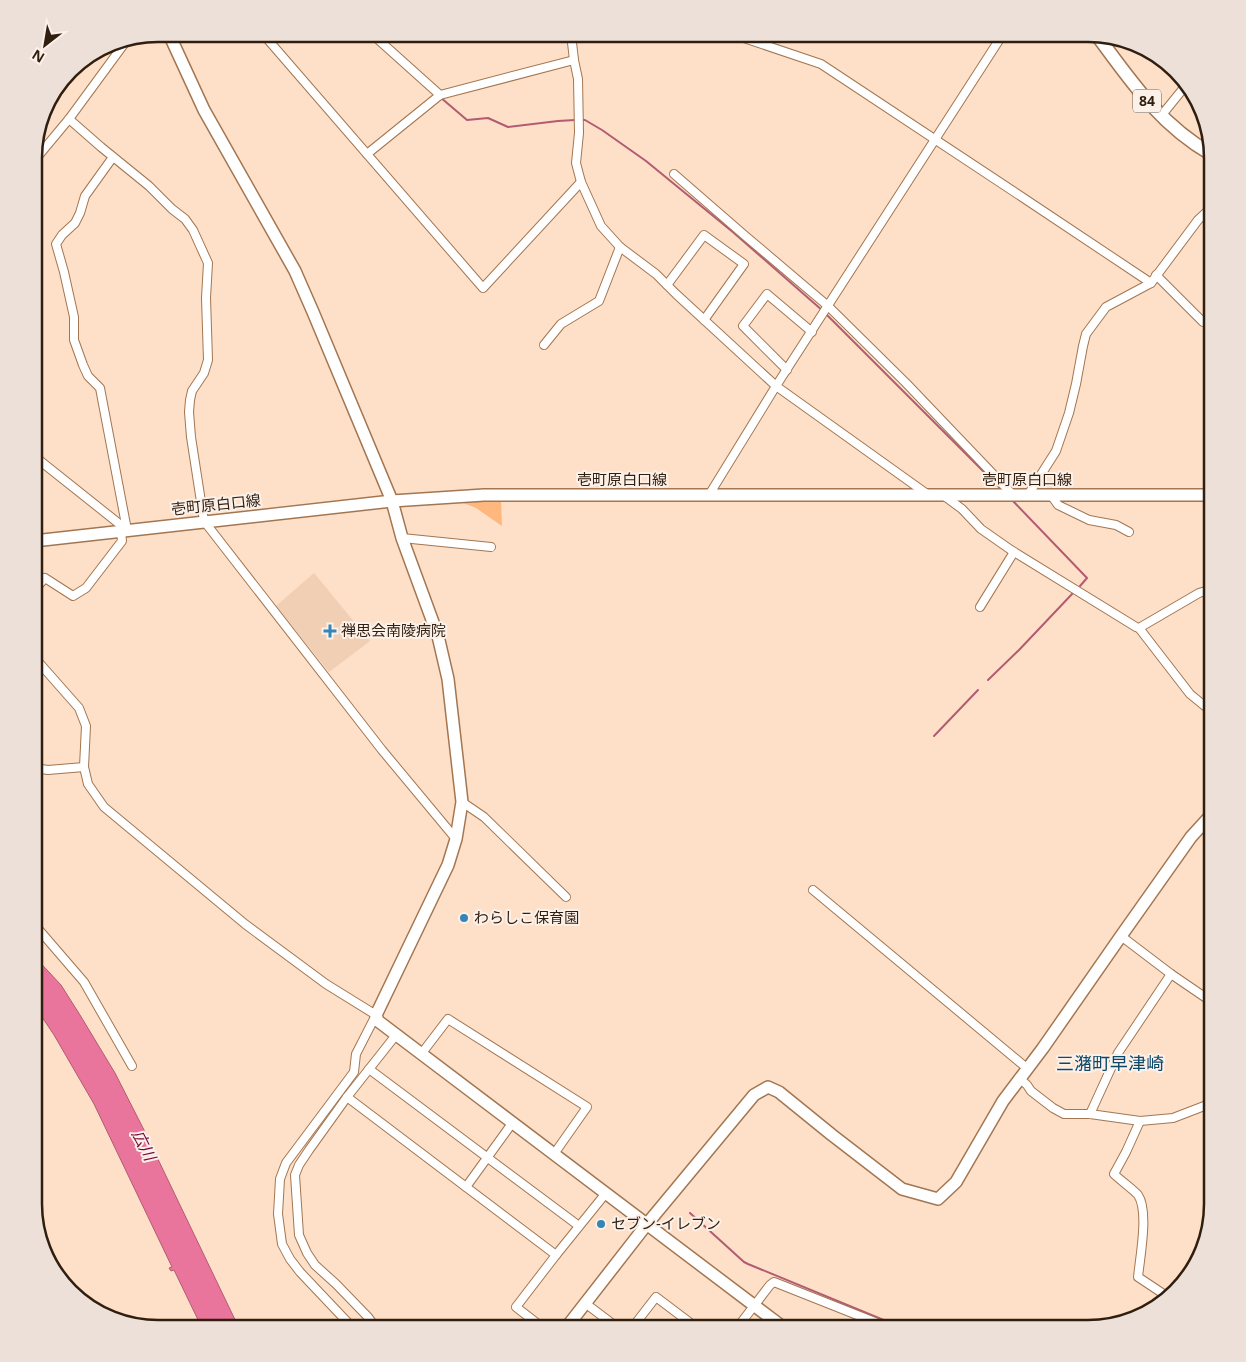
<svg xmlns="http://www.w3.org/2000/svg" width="1246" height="1362" viewBox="0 0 1246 1362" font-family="'Noto Sans','Noto Sans JP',sans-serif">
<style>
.built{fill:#f0cfb5}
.green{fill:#feb77c}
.water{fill:#e9759c;stroke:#b25b72}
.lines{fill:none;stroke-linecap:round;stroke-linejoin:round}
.stream{stroke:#b25b72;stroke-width:2}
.street-casing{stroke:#a37651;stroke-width:10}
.secondary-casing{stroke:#a37651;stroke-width:14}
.primary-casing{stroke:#a37651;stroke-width:15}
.street{stroke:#fff;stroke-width:8}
.secondary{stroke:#fff;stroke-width:11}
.primary{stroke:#fff;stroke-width:12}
.poi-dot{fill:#3585b6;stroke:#fcf1e9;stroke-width:2}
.labels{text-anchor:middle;stroke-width:4;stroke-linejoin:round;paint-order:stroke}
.shield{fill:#fcf1e9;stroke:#6d5d50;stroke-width:1}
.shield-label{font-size:14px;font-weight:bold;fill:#301e0f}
.street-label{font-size:15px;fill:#301e0f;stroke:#fcf1e9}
.poi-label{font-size:15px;fill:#301e0f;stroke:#fcf1e9;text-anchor:start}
.water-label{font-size:16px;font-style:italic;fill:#75083c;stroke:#fcf1e9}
.quarter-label{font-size:18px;fill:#0e4869;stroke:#fcf1e9}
.rim{fill:none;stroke:#301e0f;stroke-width:2.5}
</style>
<rect width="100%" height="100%" fill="#fee0c8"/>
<polygon class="built" points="314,573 370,641 329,672 276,606"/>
<polygon class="green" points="501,500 502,526 476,508 461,502"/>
<polygon class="water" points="34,956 61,985 80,1015 115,1073 143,1128 239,1328 202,1328 174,1270 171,1271 169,1268 172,1267 94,1104 54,1035 34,1005"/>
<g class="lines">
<g class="stream">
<polyline points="440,97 467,120 488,118 508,127 558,121 575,120"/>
<polyline points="580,120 585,120 602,130 646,161 734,233 823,311"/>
<polyline points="826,314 1003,491"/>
<polyline points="1012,500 1087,578 1080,586"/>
<polyline points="988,680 1019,650 1073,593"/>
<polyline points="934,736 978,690"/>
<polyline points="690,1213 744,1262 748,1264 903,1328"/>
</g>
<g class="street-casing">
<g id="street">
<polyline points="263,34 483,288 581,182"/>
<polyline points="372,34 440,95"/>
<polyline points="571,34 574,60 578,79 579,133 576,163 581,182 601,226 620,247 656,274 676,294 776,386 927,494"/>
<polyline points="732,34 821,64 1025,199 1151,283"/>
<polyline points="1161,116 1187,84"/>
<polyline points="69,119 101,147 149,186 172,209 185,219 193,230 208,263 206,298 208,360 204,373 192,391 190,400 189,412 191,437 204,521 382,750 456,839"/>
<polyline points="367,154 440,95 574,60"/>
<polyline points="113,157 85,196 80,213 75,223 62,235 56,244 64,272 74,317 74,340 83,365 88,376 100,388 127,530"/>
<polyline points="34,161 69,119 127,40"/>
<polyline points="674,174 743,234 828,306 906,383 1012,494"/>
<polyline points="1156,275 1203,322 1212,312"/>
<polyline points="667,285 704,235 744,264 704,320"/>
<polyline points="544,345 561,324 599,301 620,247"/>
<polyline points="787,370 743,326 767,294 812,332"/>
<polyline points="34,456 127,530"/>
<polyline points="709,495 776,386 1003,34"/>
<polyline points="943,495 962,509 981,529 1011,550 1136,627 1139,628 1199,593 1212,589"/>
<polyline points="1028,495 1056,451 1069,413 1076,384 1083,346 1086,334 1106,307 1151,283 1198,220 1212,207"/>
<polyline points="1051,495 1058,505 1089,520 1116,525 1129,532"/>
<polyline points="402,538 491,547"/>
<polyline points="34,590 45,578 73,596 86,588 122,541 121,531"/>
<polyline points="980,607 1014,552"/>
<polyline points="1139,628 1190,694 1212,712"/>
<polyline points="34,657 79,708 86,726 84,767 88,784 104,807 245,924 326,984 376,1015 356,1054 354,1072 286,1163 280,1179 278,1214 282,1244 290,1259 300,1272 353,1328"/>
<polyline points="34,768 48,770 84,767"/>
<polyline points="462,802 484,817 566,897"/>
<polyline points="813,890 1028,1069"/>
<polyline points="34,924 84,982 132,1066"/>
<polyline points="1121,936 1171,974 1212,1002"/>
<polyline points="422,1053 448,1019 587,1107 554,1154"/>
<polyline points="369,1069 579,1226"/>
<polyline points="1019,1078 1027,1085 1031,1091 1053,1108 1064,1114 1090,1114 1140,1121 1173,1118 1212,1103"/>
<polyline points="347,1097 556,1255 516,1307 543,1328"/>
<polyline points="1090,1114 1118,1053 1171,974"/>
<path d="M1140,1121L1126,1152L1114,1174C1120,1180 1134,1190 1138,1195C1149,1211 1140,1257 1138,1277L1168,1297"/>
<polyline points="466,1187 513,1122"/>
<polyline points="556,1255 606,1193"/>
<polyline points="585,1303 618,1328"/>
<polyline points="376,1328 368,1317 336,1284 315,1265 307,1253 299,1235 295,1175 299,1165 309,1150 347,1097 396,1035"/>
<polyline points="632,1328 656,1297 697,1328"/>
<polyline points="737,1328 770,1285 774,1282 890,1328"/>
</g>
</g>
<g class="secondary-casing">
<g id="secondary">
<polyline points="169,34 204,110 295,271 313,312 392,501 402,538 438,636 448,679 462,802 456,839 448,865 376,1015 378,1021 784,1328"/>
<polyline points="34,541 392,501 484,495 1212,495"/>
<polyline points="566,1328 647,1224 754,1095 768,1087 779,1092 832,1135 902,1189 938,1199 956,1182 1003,1101 1043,1048 1121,936 1191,837 1212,814"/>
</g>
</g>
<g class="primary-casing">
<path id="primary" d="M1096,34C1131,81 1159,124 1211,154"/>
</g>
<use href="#street" class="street"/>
<use href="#secondary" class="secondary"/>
<use href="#primary" class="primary"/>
</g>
<g class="poi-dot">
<path d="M327.5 623.5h5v5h5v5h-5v5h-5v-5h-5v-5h5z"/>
<circle cx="464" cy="918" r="5"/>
<circle cx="601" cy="1224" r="5"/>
</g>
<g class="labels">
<rect class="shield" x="1133" y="89.5" width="28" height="23" rx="4"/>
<g class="shield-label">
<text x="1147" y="106">84</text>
</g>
<g class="street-label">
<text x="622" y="485">壱町原白口線</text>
<text x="1027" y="485">壱町原白口線</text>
<text transform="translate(216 505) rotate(-6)" y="5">壱町原白口線</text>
</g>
<g class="poi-label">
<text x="341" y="636">禅思会南陵病院</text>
<text x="474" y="923">わらしこ保育園</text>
<text x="611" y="1229">セブン-イレブン</text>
</g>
<g class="water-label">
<text transform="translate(144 1145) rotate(63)" y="6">広川</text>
</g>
<g class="quarter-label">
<text x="1110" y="1070">三潴町早津崎</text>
</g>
</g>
<path d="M0 0H1246V1362H0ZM158 42H1088A116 116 0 0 1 1204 158V1204A116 116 0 0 1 1088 1320H158A116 116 0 0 1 42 1204V158A116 116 0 0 1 158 42Z" fill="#ece0d8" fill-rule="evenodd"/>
<path class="rim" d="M158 42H1088A116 116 0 0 1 1204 158V1204A116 116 0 0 1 1088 1320H158A116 116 0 0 1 42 1204V158A116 116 0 0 1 158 42Z"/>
<g transform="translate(45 45) rotate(211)" stroke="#fcf1e9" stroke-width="4" paint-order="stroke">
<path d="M0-4L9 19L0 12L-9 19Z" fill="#301e0f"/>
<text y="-8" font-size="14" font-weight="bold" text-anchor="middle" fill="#301e0f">N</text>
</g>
</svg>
